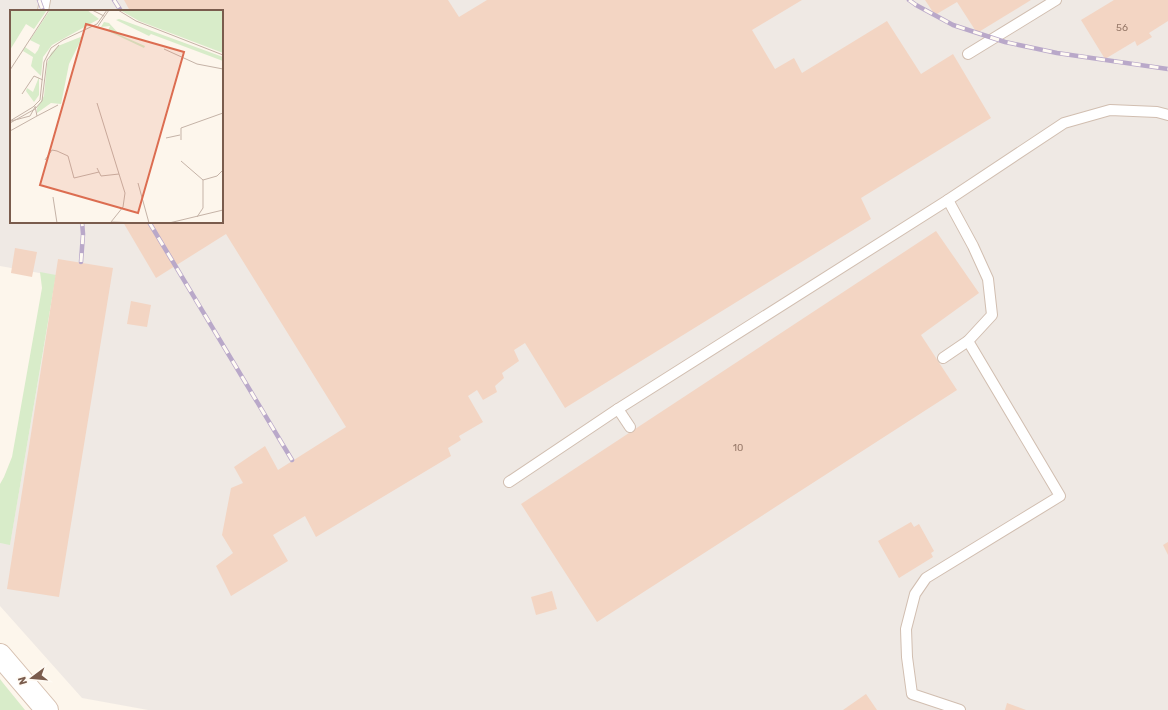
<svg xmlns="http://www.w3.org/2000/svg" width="1168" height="710" viewBox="0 0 1168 710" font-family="Rubik,sans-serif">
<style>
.industrial{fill:#efe9e4;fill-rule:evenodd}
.green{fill:#d8ecc9}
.building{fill:#f3d5c3}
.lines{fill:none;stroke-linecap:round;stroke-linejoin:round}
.lane-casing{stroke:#d1beb0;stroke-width:12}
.secondary-casing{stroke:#d6c0b0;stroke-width:24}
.lane{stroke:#fff;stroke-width:10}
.secondary{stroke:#fff;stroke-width:22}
.rail-casing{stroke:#b9a8c9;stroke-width:4.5}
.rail{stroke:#fffaf3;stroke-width:3;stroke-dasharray:9;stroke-linecap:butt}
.labels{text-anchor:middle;stroke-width:4;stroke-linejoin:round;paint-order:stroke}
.number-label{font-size:10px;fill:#987a6a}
.inset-road{fill:none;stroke:#c5b3a7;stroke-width:1}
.view{fill:#dc6d51;fill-opacity:0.15;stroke:#dc6d51;stroke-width:2}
.inset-edge{fill:none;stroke:#7a5c4d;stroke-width:2}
</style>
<rect width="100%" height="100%" fill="#fdf6ec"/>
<path class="industrial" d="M0,0H1168V710H148L82,698L0,606V543L10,544L56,276L0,266ZM11,11H222V222H11Z"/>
<g class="green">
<polygon points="40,272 56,275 10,545 0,543 0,484 4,477 12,457 42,288"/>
<polygon points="0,679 3,683 25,710 0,710"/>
</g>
<g class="building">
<polygon points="124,0 448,0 459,17 487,0 802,0 752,30 775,69 794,58 802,73 887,21 921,74 953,54 991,118 861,198 871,219 565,408 525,343 514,350 519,361 502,373 504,378 495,386 497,392 483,400 477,390 468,396 483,422 459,436 461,440 448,448 451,456 316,537 305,516 273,535 288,561 231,596 216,566 233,553 222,535 231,488 243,483 234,467 265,446 278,470 346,427 226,234 156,278 123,222 222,222 222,11 130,11"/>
<polygon points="925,0 1031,0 977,33 957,2 935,15"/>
<polygon points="1114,0 1168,0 1168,21 1149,33 1152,37 1137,46 1135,41 1105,59 1081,20"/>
<polygon points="936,231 979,293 921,335 957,390 597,622 521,504"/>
<polygon points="15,248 37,252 32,277 11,273"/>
<polygon points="58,259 113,268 59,597 7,589"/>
<polygon points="131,301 151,305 147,327 127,324"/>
<polygon points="911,522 914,527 919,524 934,551 931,553 933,557 899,578 878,541"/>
<polygon points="1168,542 1168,555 1163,545"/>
<polygon points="552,591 557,609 536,615 531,597"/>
<polygon points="866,694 877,710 843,710"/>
<polygon points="1007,703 1026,710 1005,710"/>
</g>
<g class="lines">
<g class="lane-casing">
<g id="lane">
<polyline points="43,11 45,0"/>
<polyline points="968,54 1056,0"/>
<polyline points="943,358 968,341 992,315 988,279 973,246 948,200 1064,123 1110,110 1157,112 1168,115"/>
<polyline points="618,409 630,427"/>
<polyline points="509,482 618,409 948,200"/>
<polyline points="960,710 912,694 907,657 906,629 915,594 926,578 1060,496 968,341"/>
</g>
</g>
<g class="secondary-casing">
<polyline id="secondary" points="0,655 47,710"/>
</g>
<use href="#lane" class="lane"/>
<use href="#secondary" class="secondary"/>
<g class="rail-casing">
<g id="rail">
<polyline points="39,0 43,11"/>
<polyline points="114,0 121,11"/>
<polyline points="909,0 916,5 953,25 1005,42 1057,53 1168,69"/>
<polyline points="149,222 292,460"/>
<polyline points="81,262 83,234 82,222"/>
</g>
</g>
<use href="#rail" class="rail"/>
</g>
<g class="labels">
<g class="number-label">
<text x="1122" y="31">56</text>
<text x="738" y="451">10</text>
</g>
</g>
<g transform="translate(10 10)">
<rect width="213" height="213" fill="#fdf6ec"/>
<path d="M0,0H37L24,19L16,14L0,40ZM40,0H77L89,9L42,35L33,47L31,66L21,56L23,47L13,41L15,37L25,44L28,40L30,35L20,30ZM110,0H213V43L129,11ZM109,9L213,47V51L141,24L139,26L106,10ZM94,12L99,13L110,25L135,36L134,38L98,21L100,16L91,17ZM73,26L59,54L51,94L41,93L27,103V98L34,86L37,54L41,43L48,36ZM29,67V85L24,92L16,81L17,78L23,82Z" fill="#d8ecc9"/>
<path class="inset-road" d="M82,0L94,6M108,0L126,11L213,45M88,16L99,0M154,39L187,54L213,59M0,60L39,0M12,84L24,66L33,70M87,93L109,164M27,106L48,95M0,111L23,97L30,90L34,52L41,38L53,30L87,14L97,0M1,111L20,106L25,97M0,113L25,99L32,91L37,50L49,35M0,121L27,106L25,96M156,128L170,125M171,130V118L213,103M35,150L42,140L47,141L58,146L64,168L89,162M171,151L193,170V198L187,207M87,158L91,166L109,164L115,183L113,197L101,212M193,170L207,166L213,160M128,173L139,213M43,187L47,213M102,212L132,213M159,213L213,200"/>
<path class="view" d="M76,14L174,42L128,203L30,175Z"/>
<rect width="213" height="213" class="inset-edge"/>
</g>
<g transform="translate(32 678) rotate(254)" stroke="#fffaf3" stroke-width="3" paint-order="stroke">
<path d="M0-3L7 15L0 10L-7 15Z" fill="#7a5c4d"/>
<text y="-6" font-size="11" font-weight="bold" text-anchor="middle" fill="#7a5c4d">N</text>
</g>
</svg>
